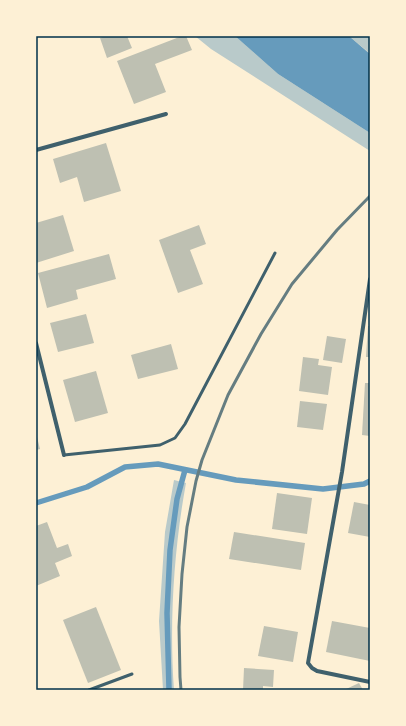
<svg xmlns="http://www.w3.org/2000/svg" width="406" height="726" viewBox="0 0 406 726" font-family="'Exo 2',sans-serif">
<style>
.green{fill:#b9caca}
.water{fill:#669bbc}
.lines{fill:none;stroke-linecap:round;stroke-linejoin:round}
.stream{stroke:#669bbc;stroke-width:5.5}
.building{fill:#bec0b2}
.service{stroke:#3f606c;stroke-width:3}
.minor{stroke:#3f606c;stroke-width:4}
.rail{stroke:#657d81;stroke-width:3}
.neatline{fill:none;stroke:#003049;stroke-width:1.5}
</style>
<rect width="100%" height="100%" fill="#fdf0d5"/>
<g class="green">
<polygon points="195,36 235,36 278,74 370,133 370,151 211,49"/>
<polygon points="349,36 370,36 370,54 367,51"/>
<path d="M174,480L186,483C174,548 169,623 174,690H163L159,621L165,532Z"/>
</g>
<polygon class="water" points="235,36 349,36 370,54 370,133 278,74"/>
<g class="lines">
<g class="stream">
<polyline points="36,503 87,487 125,467 158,464 236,480 323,489 364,484 370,481"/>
<polyline points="169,690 167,613 170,550 177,499 185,470"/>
</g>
</g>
<g class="building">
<polygon points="106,36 127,36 132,48 107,58 100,38"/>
<polygon points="182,36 186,36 192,50 155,64 166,92 134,104 117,61"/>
<polygon points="106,143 121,191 84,202 77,177 60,183 53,159"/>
<polygon points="63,215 74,251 36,263 36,223"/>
<polygon points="199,225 206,244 190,250 203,284 178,293 159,240"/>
<polygon points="109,254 116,279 76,290 78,299 47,308 38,273"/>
<polygon points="86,314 94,343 58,352 50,323"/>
<polygon points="368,326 370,326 370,357 366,357"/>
<polygon points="327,336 346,339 342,363 323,360"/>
<polygon points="171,344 178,369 138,379 131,355"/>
<polygon points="303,357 319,359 318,365 332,367 328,395 299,391"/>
<polygon points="96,371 108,413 75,422 63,380"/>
<polygon points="365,383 370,383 370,436 362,435"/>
<polygon points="300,401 327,404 323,430 297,427"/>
<polygon points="36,433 40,449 36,450"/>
<polygon points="277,493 312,498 307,534 272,529"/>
<polygon points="354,502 370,505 370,537 348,533"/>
<polygon points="47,522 57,548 68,544 72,556 55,563 60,576 36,586 36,526"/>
<polygon points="234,532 305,543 301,570 229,559"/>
<polygon points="96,607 121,670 88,683 63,620"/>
<polygon points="332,621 370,628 370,661 326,652"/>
<polygon points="264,626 298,632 293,662 258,656"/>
<polygon points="244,668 274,670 273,687 263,686 263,690 243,690"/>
<polygon points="359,683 363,690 344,690"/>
</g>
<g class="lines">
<g class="service">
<polyline points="64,455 160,445 175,438 185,424 275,253"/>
<polyline points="89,690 132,674"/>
</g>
<g class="minor">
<polyline points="36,150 166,114"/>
<polyline points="370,279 342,472 308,663 312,668 317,671 370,682"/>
<polyline points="36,343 64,455"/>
</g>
<polyline class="rail" points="181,690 180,677 179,627 182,574 187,527 196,481 202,460 228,395 261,334 292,284 337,230 370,196"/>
</g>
<rect width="406" height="726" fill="none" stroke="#fdf0d5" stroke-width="74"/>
<rect x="37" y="37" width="332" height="652" class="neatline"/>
</svg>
